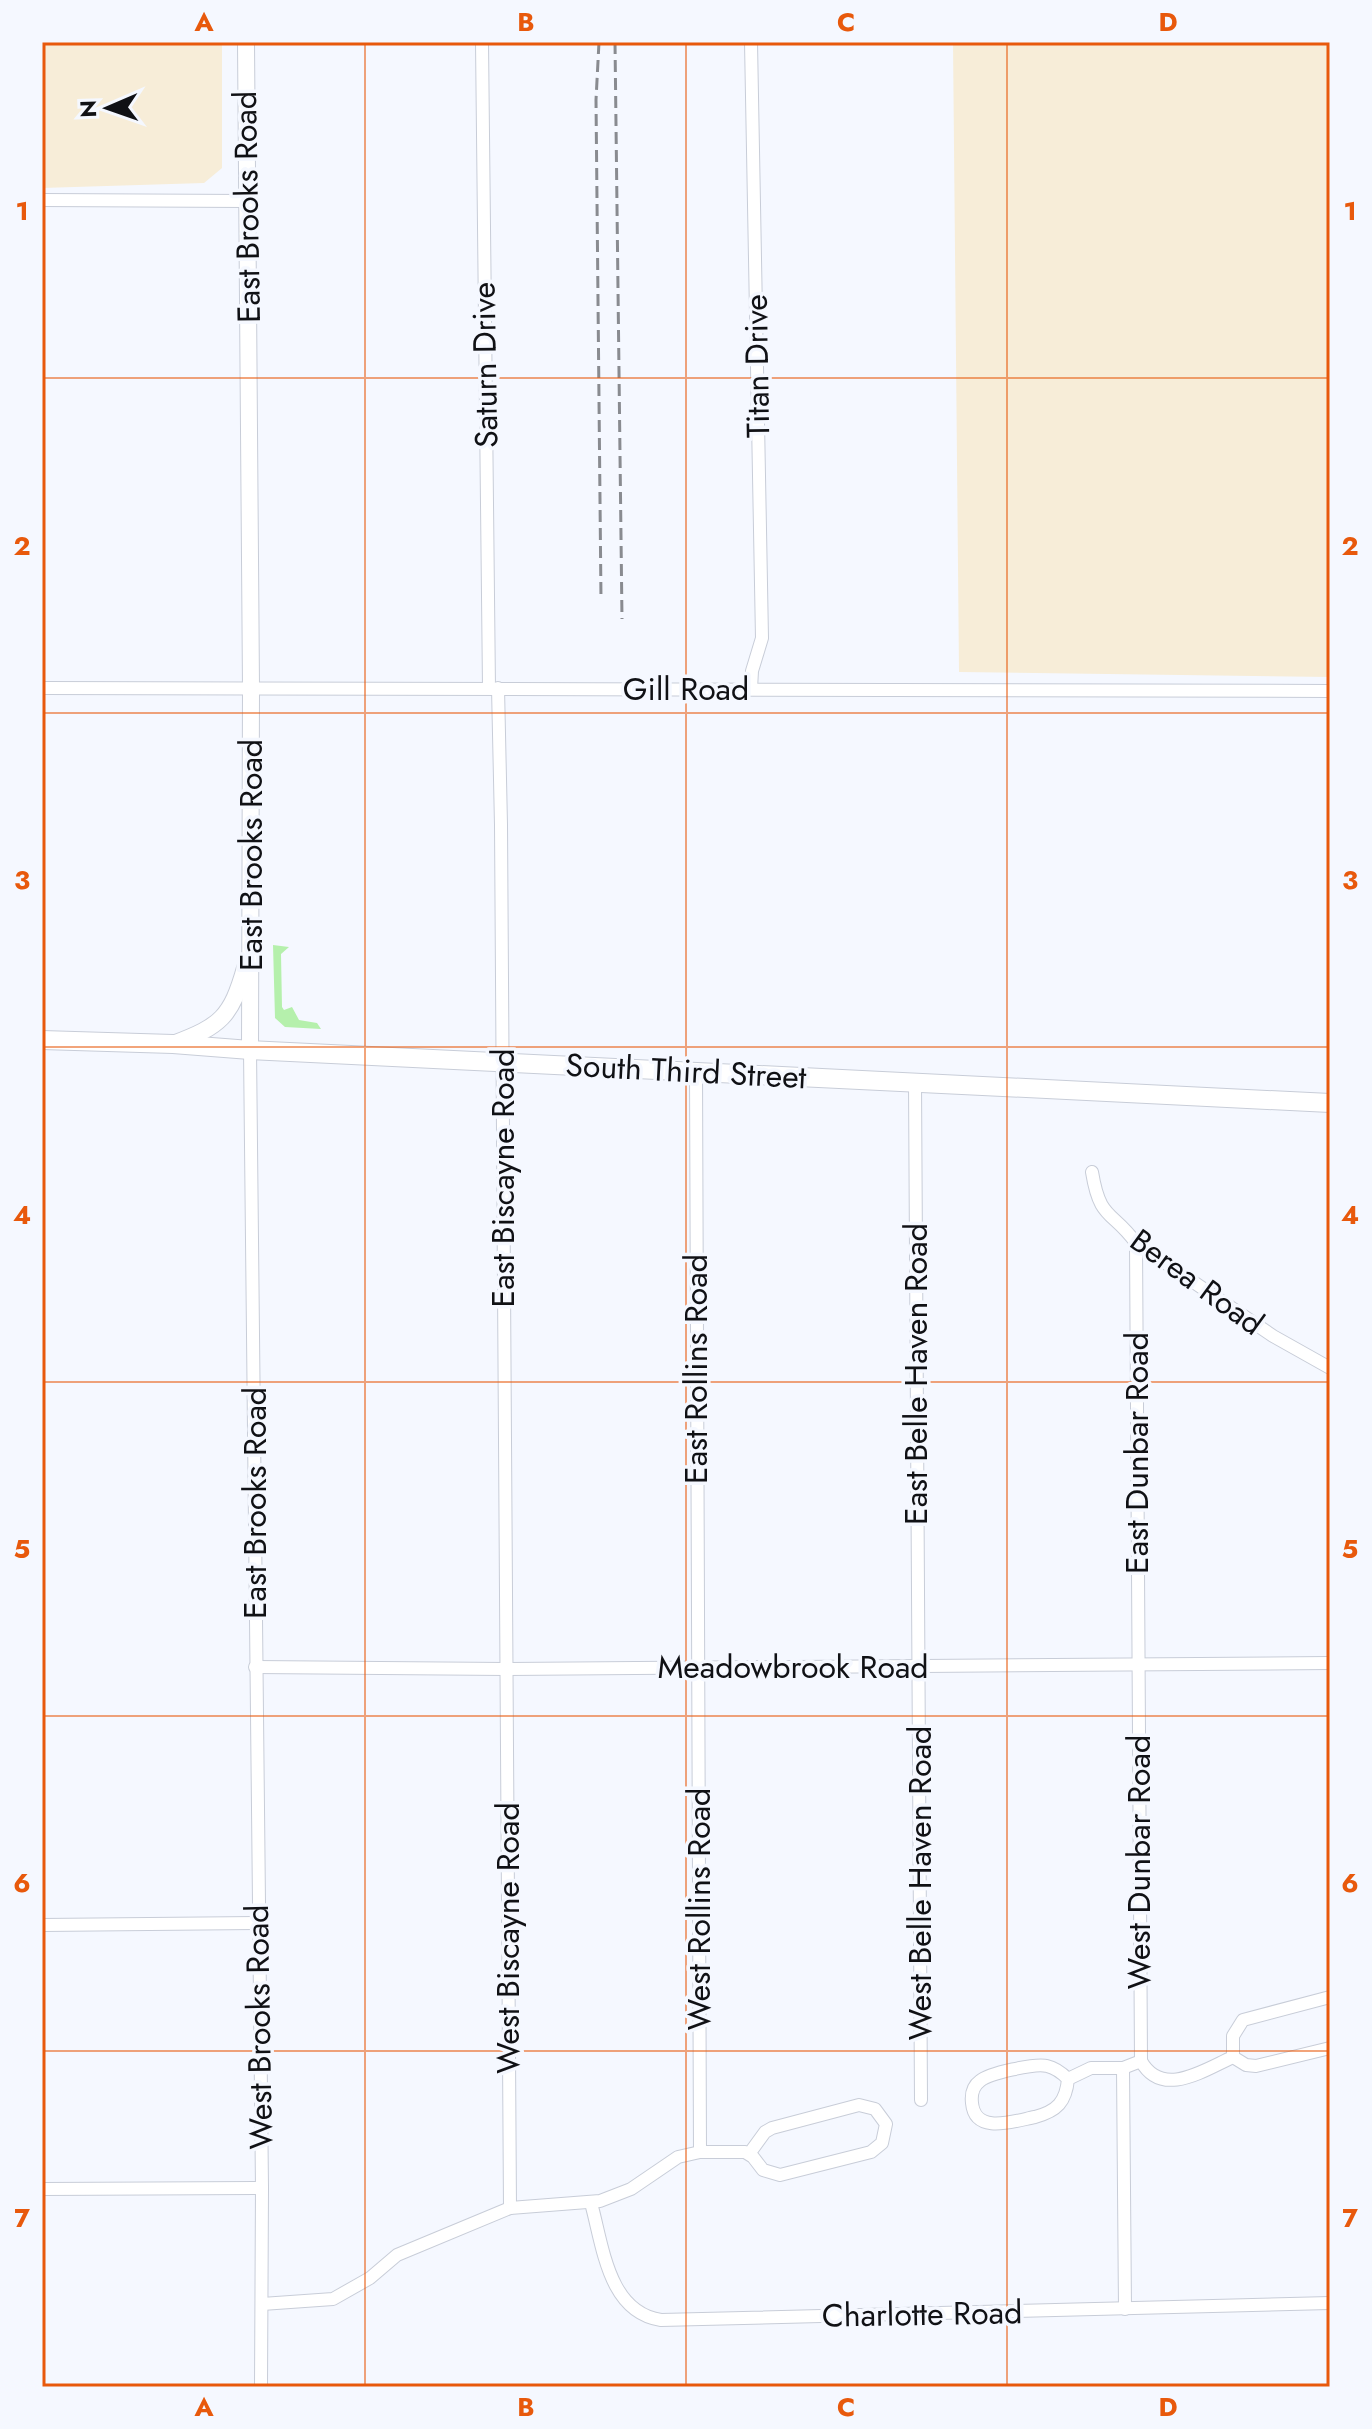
<svg xmlns="http://www.w3.org/2000/svg" width="1372" height="2429" viewBox="0 0 1372 2429" font-family="Jost,sans-serif">
<style>
.industrial{fill:#f7edd8}
.green{fill:#b5f0ac}
.lines{fill:none;stroke-linecap:round;stroke-linejoin:round}
.minor-casing{stroke:#c8cdd8;stroke-width:14}
.major-casing{stroke:#c8cdd8;stroke-width:18}
.highway-casing{stroke:#c8cdd8;stroke-width:20}
.minor{stroke:#fff;stroke-width:12}
.major{stroke:#fff;stroke-width:16}
.highway{stroke:#fff;stroke-width:18}
.rail{stroke:#898b90;stroke-width:3;stroke-dasharray:12 6;stroke-linecap:butt}
.grid{fill:none;stroke:#e8590c;stroke-width:2;stroke-opacity:0.55}
.labels{text-anchor:middle;stroke-width:7;stroke-linejoin:round;paint-order:stroke}
.street-label{font-size:32px;fill:#101115;stroke:#f5f8ff}
.neatline{fill:none;stroke:#e8590c;stroke-width:3}
.grid-label{font-size:26px;text-anchor:middle;font-weight:bold;fill:#e8590c}
</style>
<rect width="100%" height="100%" fill="#f5f8ff"/>
<g class="industrial">
<polygon points="42,42 222,42 222,168 204,183 42,188"/>
<polygon points="953,42 1330,42 1330,677 959,672"/>
</g>
<polygon class="green" points="273,945 289,947 281,954 282,1007 284,1010 292,1007 299,1020 317,1023 321,1029 285,1027 275,1018"/>
<g class="lines">
<g class="minor-casing">
<g id="minor">
<polyline points="482,42 489,688"/>
<polyline points="751,42 762,638 752,671 751,689"/>
<polyline points="42,200 247,201"/>
<polyline points="42,688 1330,691"/>
<polyline points="498,688 501,825 510,2208"/>
<polyline points="250,1050 262,2188 261,2387"/>
<polyline points="696,1071 700,2152"/>
<polyline points="915,1082 921,2100"/>
<path d="M1092,1172C1100,1221 1112,1210 1136,1243L1273,1336L1330,1368"/>
<polyline points="1136,1243 1141,2061"/>
<polyline points="255,1667 506,1669 1330,1663"/>
<polyline points="42,1925 258,1923"/>
<polyline points="1233,2057 1233,2036 1243,2020 1330,1997"/>
<polyline points="1233,2057 1246,2065 1256,2066 1330,2048"/>
<polyline points="1123,2068 1125,2309"/>
<path d="M1068,2079C1062,2073 1056,2068 1047,2066C1036,2063 989,2073 980,2081C973,2086 971,2094 972,2103C975,2135 1014,2121 1035,2117C1057,2111 1066,2102 1068,2079L1091,2068H1123L1141,2061C1162,2099 1204,2070 1233,2057"/>
<polyline points="42,2189 262,2188"/>
<path d="M591,2203C603,2246 608,2312 661,2320L1330,2303"/>
<polyline points="262,2304 333,2299 370,2278 397,2255 510,2208 600,2201 631,2189 678,2157 700,2152 745,2152 753,2157 763,2170 780,2175 871,2152 882,2143 886,2124 875,2109 859,2105 772,2128 765,2132 749,2154"/>
</g>
</g>
<g class="major-casing">
<g id="major">
<polyline points="246,42 251,688 250,1050"/>
<path d="M173,1044C221,1026 231,1017 245,968"/>
</g>
</g>
<g class="highway-casing">
<polyline id="highway" points="42,1040 173,1044 250,1050 1330,1103"/>
</g>
<use href="#minor" class="minor"/>
<use href="#major" class="major"/>
<use href="#highway" class="highway"/>
<g class="rail">
<polyline points="599,42 596,100 601,599"/>
<polyline points="615,42 622,619"/>
</g>
</g>
<path class="grid" d="M365,42V2387M686,42V2387M1007,42V2387M42,378H1330M42,713H1330M42,1047H1330M42,1382H1330M42,1716H1330M42,2051H1330"/>
<g class="labels">
<g class="street-label">
<text transform="translate(247 207) rotate(-91)" y="11">East Brooks Road</text>
<text transform="translate(485 365) rotate(-91)" y="11">Saturn Drive</text>
<text transform="translate(757 366) rotate(-91)" y="11">Titan Drive</text>
<text x="686" y="700">Gill Road</text>
<text transform="translate(251 855) rotate(-90)" y="11">East Brooks Road</text>
<text transform="translate(686 1071) rotate(3)" y="11">South Third Street</text>
<text transform="translate(503 1178) rotate(-90)" y="11">East Biscayne Road</text>
<text transform="translate(1197 1282) rotate(36)" y="11">Berea Road</text>
<text transform="translate(696 1369) rotate(-90)" y="11">East Rollins Road</text>
<text transform="translate(916 1374) rotate(-90)" y="11">East Belle Haven Road</text>
<text transform="translate(1137 1453) rotate(-90)" y="11">East Dunbar Road</text>
<text transform="translate(255 1503) rotate(-90)" y="11">East Brooks Road</text>
<text x="793" y="1678">Meadowbrook Road</text>
<text transform="translate(1139 1862) rotate(-90)" y="11">West Dunbar Road</text>
<text transform="translate(920 1883) rotate(-90)" y="11">West Belle Haven Road</text>
<text transform="translate(699 1909) rotate(-90)" y="11">West Rollins Road</text>
<text transform="translate(508 1938) rotate(-90)" y="11">West Biscayne Road</text>
<text transform="translate(259 2027) rotate(-91)" y="11">West Brooks Road</text>
<text transform="translate(922 2314) rotate(-1)" y="11">Charlotte Road</text>
</g>
</g>
<rect width="1372" height="2429" fill="none" stroke="#f5f8ff" stroke-width="88"/>
<g transform="translate(108 108) rotate(268)" stroke="#f5f8ff" stroke-width="6" paint-order="stroke">
<path d="M0-6L14 30L0 20L-14 30Z" fill="#101115"/>
<text y="-12" font-size="22" font-weight="bold" text-anchor="middle" fill="#101115">N</text>
</g>
<rect x="44" y="44" width="1284" height="2341" class="neatline"/>
<g class="grid-label">
<text x="204" y="31">A</text>
<text x="526" y="31">B</text>
<text x="846" y="31">C</text>
<text x="1168" y="31">D</text>
<text x="22" y="220">1</text>
<text x="1350" y="220">1</text>
<text x="22" y="555">2</text>
<text x="1350" y="555">2</text>
<text x="22" y="889">3</text>
<text x="1350" y="889">3</text>
<text x="22" y="1224">4</text>
<text x="1350" y="1224">4</text>
<text x="22" y="1558">5</text>
<text x="1350" y="1558">5</text>
<text x="22" y="1892">6</text>
<text x="1350" y="1892">6</text>
<text x="22" y="2227">7</text>
<text x="1350" y="2227">7</text>
<text x="204" y="2416">A</text>
<text x="526" y="2416">B</text>
<text x="846" y="2416">C</text>
<text x="1168" y="2416">D</text>
</g>
</svg>
